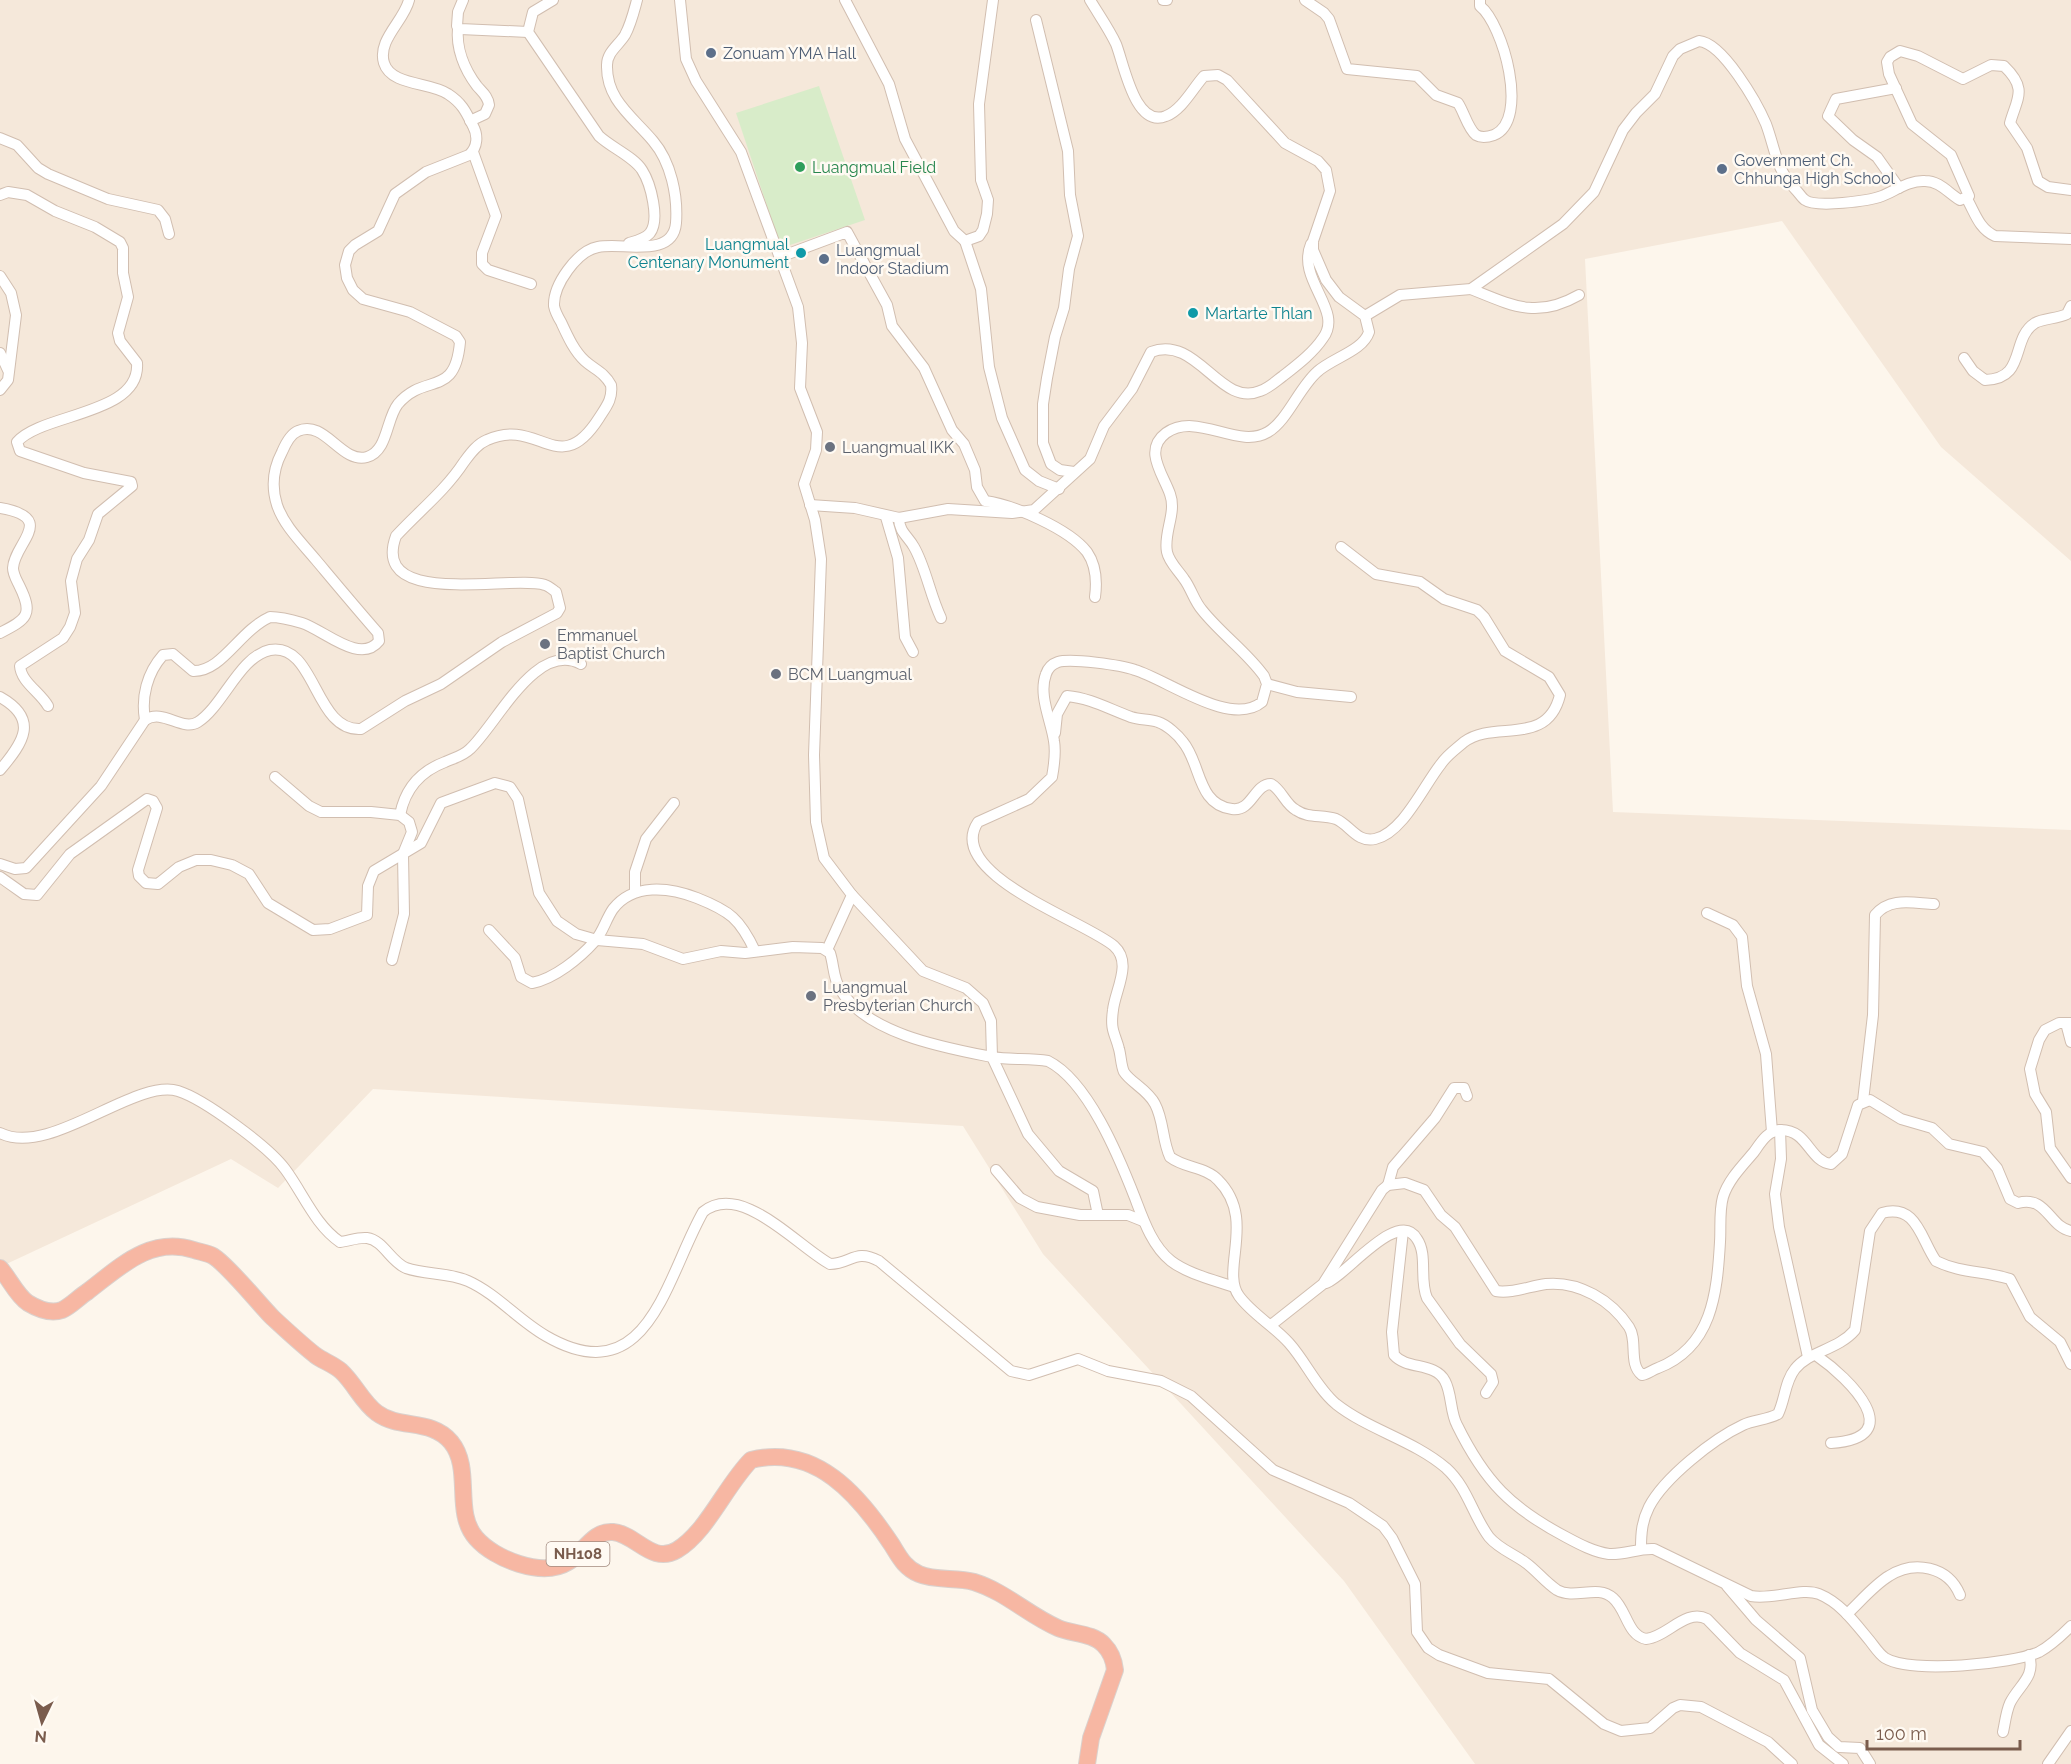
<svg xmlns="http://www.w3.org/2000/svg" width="2071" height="1764" viewBox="0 0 2071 1764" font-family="Raleway,sans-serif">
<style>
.residential{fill:#f5e8da}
.green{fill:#d8ecc9}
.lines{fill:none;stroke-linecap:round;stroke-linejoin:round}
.minor-casing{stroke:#d1beb0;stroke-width:12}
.highway-casing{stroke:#dad1cd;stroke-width:18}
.minor{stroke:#fff;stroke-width:10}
.highway{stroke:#f7b7a3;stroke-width:16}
.service-dot{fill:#5c6f8a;stroke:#fffaf3;stroke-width:2}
.leisure-dot{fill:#2e9e5b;stroke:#fffaf3;stroke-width:2}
.culture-dot{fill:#0f9aa8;stroke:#fffaf3;stroke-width:2}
.worship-dot{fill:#6b7280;stroke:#fffaf3;stroke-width:2}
.labels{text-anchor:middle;stroke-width:5;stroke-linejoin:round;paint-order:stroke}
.shield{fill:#fffaf3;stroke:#a28b7f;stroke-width:1.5}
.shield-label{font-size:15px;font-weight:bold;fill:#7a5c4d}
.service-label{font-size:16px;fill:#4e5e75;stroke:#fffaf3;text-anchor:start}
.leisure-label{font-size:16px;fill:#27864d;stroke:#fffaf3;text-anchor:start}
.culture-label{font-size:16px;fill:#0d838f;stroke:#fffaf3;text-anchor:end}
.worship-label{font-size:16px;fill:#5b616d;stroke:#fffaf3;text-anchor:start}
</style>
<rect width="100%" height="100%" fill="#fdf6ec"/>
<polygon class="residential" points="0,0 2071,0 2071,561 1941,447 1782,221 1585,259 1613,812 2071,830 2071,1764 1475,1764 1344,1581 1043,1254 963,1126 373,1089 278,1188 231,1159 0,1267"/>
<polygon class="green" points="819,86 865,220 781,248 736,113"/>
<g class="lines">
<g class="minor-casing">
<g id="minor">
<polyline points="463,0 458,12 457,26 460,29 528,32"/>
<path d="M553,0L533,12L528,32L599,136C612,148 634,157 642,170C651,184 660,220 650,233C645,239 636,241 629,243"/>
<polyline points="680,0 686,59 696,81 741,152 798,307 802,343 800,388 817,432 816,450 804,484 815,520 821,559 814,755 816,822 824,858 852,895 827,950"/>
<polyline points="845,0 889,84 905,139 954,231 965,241 979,236 983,230 987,214 988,200 981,180 979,104 993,0"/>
<path d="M1090,0C1099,15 1109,29 1116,44C1124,64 1135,129 1166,116C1182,110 1193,88 1204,76L1218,75L1227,80L1285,143L1318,161L1326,170L1330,191L1313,241V250L1326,280L1339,297L1365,316L1369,332C1363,351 1332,358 1317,372C1299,388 1287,421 1268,432C1238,450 1197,411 1166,433C1143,450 1163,474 1170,494C1177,513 1163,533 1167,552C1169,562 1178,570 1184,579C1191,588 1194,601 1202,610C1221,634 1247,652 1264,676L1267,684L1262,702C1231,728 1166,679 1135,670C1121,665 1071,658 1058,662C1052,664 1048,668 1046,674C1038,695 1051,720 1054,741C1056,753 1054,766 1052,777L1029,799L978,822C943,874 1087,922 1114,946C1133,963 1115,990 1113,1010C1110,1031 1115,1033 1119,1049C1121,1056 1121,1066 1124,1072C1130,1082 1148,1090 1155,1104C1164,1121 1162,1140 1170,1157C1184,1168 1206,1167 1218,1180C1257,1219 1220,1270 1239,1296C1252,1314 1274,1326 1289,1343C1306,1362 1317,1388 1336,1404C1369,1430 1413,1440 1446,1468C1468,1488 1472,1514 1489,1537C1499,1549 1514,1554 1526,1563C1537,1571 1545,1582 1557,1590C1575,1600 1597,1584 1613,1598C1627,1610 1627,1635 1646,1639C1667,1637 1686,1608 1707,1619L1740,1653L1784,1680L1819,1745L1843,1764"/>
<polyline points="1163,0 1167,0"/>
<path d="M1305,0L1324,13L1329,19L1347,69L1417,76L1436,95L1458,103C1464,112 1468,129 1476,135C1481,138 1488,137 1494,135C1530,120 1503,24 1480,6V0"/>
<polyline points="1036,20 1068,151 1070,195 1078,236 1069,269 1064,308 1055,337 1047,378 1043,404 1043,443 1051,464 1060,470 1074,472"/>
<path d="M458,28C456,48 464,69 477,86C482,92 488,96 489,105L485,114L470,121"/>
<polyline points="1896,88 1836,99 1828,116 1853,140 1877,157 1899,188"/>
<polyline points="0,138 17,145 38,168 48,174 108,199 158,210 165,219 169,234"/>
<polyline points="473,152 496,216 482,253 482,264 488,270 531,284"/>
<path d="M0,195L8,192L27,195L55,211L95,227L120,242L123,248V273L128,297L118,333L120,341L137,363C141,415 42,413 17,442L20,451L84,473L131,482L132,486L98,514L89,540L77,559L71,581L75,613L70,627L63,638L20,666C21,682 40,692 48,706"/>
<path d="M1967,199C1975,213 1979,229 1995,236L2071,239"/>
<polyline points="965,241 981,289 989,367 1002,418 1025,470 1039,481 1059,489"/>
<path d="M780,257L847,232L887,305L892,326L924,368L952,430L964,444L975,470L977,487L985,501C1014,505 1069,529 1087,552C1096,565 1097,582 1095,597"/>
<polyline points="0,276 11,293 16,315 8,380 0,390"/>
<path d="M1471,289C1513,306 1537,319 1579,295"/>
<path d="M1365,316L1400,295L1471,289L1563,224L1594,192L1623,130L1636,113L1655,94L1673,56L1680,49L1699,41C1723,43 1757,103 1766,124C1776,151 1775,168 1796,190C1799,193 1802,198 1805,200C1816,208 1869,201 1882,196C1895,191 1909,180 1925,181C1940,181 1948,193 1960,200L1969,196L1951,155L1912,124L1889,74L1887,62L1890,57L1900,51L1918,56L1963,79L1991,65L2004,66C2028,89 2017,98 2010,123L2027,148L2038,181L2048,187L2071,190"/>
<polyline points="0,353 8,370"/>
<path d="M1964,358L1973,371L1985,380C2027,379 2010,339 2035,323C2044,318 2057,319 2067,314L2071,306"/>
<path d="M810,505L855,508L899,518L948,509L1012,513L1034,510L1090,459L1104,426L1132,389L1151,352C1197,334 1220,408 1260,391C1269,388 1276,381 1283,376C1297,365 1313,353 1323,338C1344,310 1296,280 1311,244"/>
<path d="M0,508C58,518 14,543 13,568C13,574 16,579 19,585C34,615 27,619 0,633"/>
<polyline points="886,517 898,558 905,637 913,652"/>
<path d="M899,518C899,532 908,536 914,547C926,568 930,595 941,618"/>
<polyline points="1267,684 1297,692 1351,697"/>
<path d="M0,697C39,719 24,742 0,770"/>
<path d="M145,720C141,697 147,673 163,655L173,654L193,671C222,672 239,631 270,617C281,617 292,620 302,623C324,630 360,665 379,641L378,633C357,609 337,585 316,560C302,543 284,526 277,505C271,486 273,469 282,452C285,445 290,434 298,431C325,419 341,464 367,457C388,451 386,419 398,404C425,372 455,399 460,342L456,336L410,312L363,299L353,290L347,278L345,265L349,251L355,245L378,231L395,194L426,172L469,155C478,147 478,135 473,126C466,112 462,103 448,94C431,82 391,86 384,63C377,40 404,21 409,0"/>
<path d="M1055,733L1057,714L1067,696C1090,698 1109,709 1131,717C1140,720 1150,719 1158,722C1167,725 1178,735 1183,742C1201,763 1197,805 1232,809C1252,812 1254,784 1271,784C1282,790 1285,804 1296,810C1309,819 1322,814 1336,819C1350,825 1357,843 1375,839C1403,833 1424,785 1441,764C1447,755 1456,749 1464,742C1494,719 1547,748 1560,695L1549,677L1505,651L1484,617L1477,610L1444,599L1420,582L1376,574L1341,547"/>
<polyline points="275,777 309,806 321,812 371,812 400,815 409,822 412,832 403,854 404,914 392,960"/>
<path d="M400,815C405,789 421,771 445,762C454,758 463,756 470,749C497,724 536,640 581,664"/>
<path d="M0,864L15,869L26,868L101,786L145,720C163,708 182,732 198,722C223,706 240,656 270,650C316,642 314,732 361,729L405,701L441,684L502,642L557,613L560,608L556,592C553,590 549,586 545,585C514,574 369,610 396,536C419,511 445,491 464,462C470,454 477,444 487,440C539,416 559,481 599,418C606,407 613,399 611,385C604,372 595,370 585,361C574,351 567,335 561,322C558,317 555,311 554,306C553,285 577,251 598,247C622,242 673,259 676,223C678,196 671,162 653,141C633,117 606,100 607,65C607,52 619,45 625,35C631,24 634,11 637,0"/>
<path d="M0,877L24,894L37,895L70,854L147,799L153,801L157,808L138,870L139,876L146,883L158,884L179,867L196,860H211L232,865L249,874L268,903L313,930L330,929L367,915L368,886L374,871L421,843L441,803L495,783L510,787L518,799L539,893L557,921L576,934L597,940L643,944L683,959L721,951L745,953L793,947L822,948L830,953C834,965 833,978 840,989C866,1034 946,1048 992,1057C1010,1060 1030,1058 1048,1061C1088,1081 1119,1157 1135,1198C1143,1219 1152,1246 1171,1261C1188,1274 1214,1280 1234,1287"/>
<polyline points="635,891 635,872 646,839 674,803"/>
<polyline points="852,895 923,971 966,988 983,1003 991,1021 992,1057 1028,1134 1059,1171 1093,1191 1098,1215"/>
<polyline points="1707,913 1733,925 1742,937 1747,986 1766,1054 1772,1132"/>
<path d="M489,930L515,958L521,977L532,983C554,979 580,958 595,941C603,932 606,919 613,909C633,883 669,887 697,898C730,911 740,919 755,951"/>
<polyline points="2066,1023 2071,1042"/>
<polyline points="2071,1023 2059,1023 2045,1030 2039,1040 2030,1069 2035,1094 2046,1112 2050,1148 2071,1178"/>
<path d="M1863,1101L1873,1015L1875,915C1890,897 1912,903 1934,904"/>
<polyline points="1780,1130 1781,1159 1775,1194 1779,1227 1808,1357"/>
<path d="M0,1133C50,1158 134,1078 178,1091C204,1099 269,1147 285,1169C303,1193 315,1225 340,1242C349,1241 358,1237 367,1238C383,1240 391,1262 406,1268C426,1275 448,1272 468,1281C497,1294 518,1320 546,1336C648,1395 666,1277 703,1212C741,1181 797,1246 830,1264C851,1264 855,1248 879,1261L1011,1371L1029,1375L1078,1359L1108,1371L1161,1381L1191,1396L1273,1470L1349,1503L1383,1526L1392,1538L1415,1584L1417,1632L1428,1648L1439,1655L1488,1673L1549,1679L1604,1724L1621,1731L1650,1728L1673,1708L1680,1705L1701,1707L1768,1742L1792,1764"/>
<polyline points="996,1170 1020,1198 1037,1207 1080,1215 1128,1215 1143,1221"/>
<polyline points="1388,1185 1393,1167 1435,1118 1454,1088 1464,1088 1467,1096"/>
<path d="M1403,1231L1392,1332L1394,1355C1407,1370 1435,1362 1445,1381C1452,1394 1450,1412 1457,1425C1485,1482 1511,1508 1566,1537C1579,1544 1594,1552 1609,1554C1625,1555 1638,1548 1654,1549L1751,1596C1774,1600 1802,1587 1819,1594C1841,1603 1855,1623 1870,1641C1874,1646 1879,1654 1885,1658C1911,1674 2012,1664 2039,1652C2050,1646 2062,1635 2071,1626"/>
<path d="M1326,1283C1345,1277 1398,1207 1417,1239C1428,1255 1419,1280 1427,1298L1460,1344L1491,1374L1493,1382L1486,1393"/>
<path d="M1271,1325L1323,1284L1382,1190L1388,1185L1405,1183L1424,1190L1441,1215L1455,1227L1496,1291C1511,1294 1530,1286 1546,1284C1579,1281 1611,1300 1629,1327C1638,1341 1628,1364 1642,1375C1648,1374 1652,1370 1658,1368C1712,1347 1717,1294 1720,1242C1721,1227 1719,1211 1723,1197C1728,1180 1743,1165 1754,1152C1761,1142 1768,1130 1781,1130C1808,1130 1809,1161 1831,1164L1842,1154L1858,1105L1870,1100L1901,1119L1932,1128L1949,1144L1983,1152L1997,1168L2010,1199L2018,1203C2047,1195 2049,1227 2071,1231"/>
<path d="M1817,1356C1849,1378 1910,1438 1831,1443"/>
<path d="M1641,1548C1641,1533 1642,1521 1649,1507C1664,1478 1713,1439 1743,1425C1754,1420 1767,1420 1778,1414C1785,1400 1785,1381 1795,1369C1809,1351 1838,1350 1855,1330L1870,1231L1882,1213C1917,1203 1921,1240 1936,1261C1960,1273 1985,1271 2010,1279L2030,1317L2060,1342L2071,1364"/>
<polyline points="1727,1586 1756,1620 1800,1658 1812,1710 1828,1737 1839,1747 1860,1748 1870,1764"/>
<path d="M1847,1614C1860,1602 1874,1585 1889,1576C1914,1560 1948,1566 1960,1595"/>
<path d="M2003,1732C2005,1723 2006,1712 2010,1703C2019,1685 2036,1677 2029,1655"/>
<polyline points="2048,1764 2071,1731"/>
</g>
</g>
<g class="highway-casing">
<path id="highway" d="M0,1268C9,1278 17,1296 28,1303C38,1309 51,1314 62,1310C71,1306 79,1297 87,1292C120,1267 150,1236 194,1250C200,1252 208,1253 213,1256C228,1265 259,1304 273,1318C286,1330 301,1344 315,1355C323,1361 333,1364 341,1371C355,1384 362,1402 377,1413C400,1430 431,1418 451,1442C473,1469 453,1512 476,1538C494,1559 542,1578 568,1562C583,1554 593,1530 613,1532C636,1534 652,1565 677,1550C707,1532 726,1485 751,1460C816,1444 859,1495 892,1545C900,1558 905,1568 919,1574C935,1581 957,1577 974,1582C1006,1592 1028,1615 1058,1628C1072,1634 1093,1633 1104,1645C1111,1652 1114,1660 1115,1670L1091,1738L1087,1764"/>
</g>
<use href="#minor" class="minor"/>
<use href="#highway" class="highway"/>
</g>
<g class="service-dot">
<circle cx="711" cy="53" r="6"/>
<circle cx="1722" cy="169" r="6"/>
<circle cx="824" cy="259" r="6"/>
</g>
<circle class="leisure-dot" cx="800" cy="167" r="6"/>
<g class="culture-dot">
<circle cx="801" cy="253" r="6"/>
<circle cx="1193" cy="313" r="6"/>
</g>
<g class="worship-dot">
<circle cx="830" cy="447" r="6"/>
<circle cx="545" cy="644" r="6"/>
<circle cx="776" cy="674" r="6"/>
<circle cx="811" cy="996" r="6"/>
</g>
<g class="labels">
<rect class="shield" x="546.5" y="1542" width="63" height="24" rx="4.5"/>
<g class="shield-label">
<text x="578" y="1559">NH108</text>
</g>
<g class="service-label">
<text x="723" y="59">Zonuam YMA Hall</text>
<text x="1734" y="166">Government Ch.<tspan x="1734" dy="18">Chhunga High School</tspan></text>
<text x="836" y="256">Luangmual<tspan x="836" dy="18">Indoor Stadium</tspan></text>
</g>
<g class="leisure-label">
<text x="812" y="173">Luangmual Field</text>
</g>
<g class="culture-label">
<text x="789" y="250">Luangmual<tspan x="789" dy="18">Centenary Monument</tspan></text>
<text x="1205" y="319" text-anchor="start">Martarte Thlan</text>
</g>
<g class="worship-label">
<text x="842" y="453">Luangmual IKK</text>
<text x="557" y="641">Emmanuel<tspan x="557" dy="18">Baptist Church</tspan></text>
<text x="788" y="680">BCM Luangmual</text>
<text x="823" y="993">Luangmual<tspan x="823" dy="18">Presbyterian Church</tspan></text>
</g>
</g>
<g transform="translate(42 1722) rotate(185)" stroke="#fffaf3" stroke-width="4.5" paint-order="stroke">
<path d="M0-4.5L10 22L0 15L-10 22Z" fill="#7a5c4d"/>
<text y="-9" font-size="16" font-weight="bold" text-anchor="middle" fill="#7a5c4d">N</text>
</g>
<path d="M1867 1740v9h153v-9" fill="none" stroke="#7a5c4d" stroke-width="3"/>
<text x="1876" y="1740" font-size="18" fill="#7a5c4d" stroke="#fffaf3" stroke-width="4.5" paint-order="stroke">100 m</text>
</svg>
